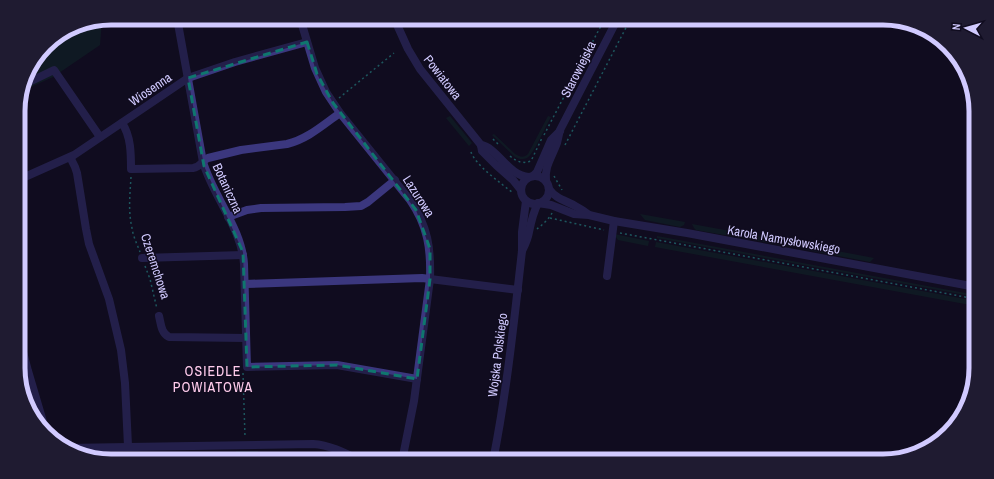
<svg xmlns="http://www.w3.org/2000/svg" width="994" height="479" viewBox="0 0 994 479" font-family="'Archivo Narrow',sans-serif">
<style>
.green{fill:#0f2928}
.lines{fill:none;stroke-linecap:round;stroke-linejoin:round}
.path{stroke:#2db0aa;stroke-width:1.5;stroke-dasharray:2 3;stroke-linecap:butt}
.minor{stroke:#3b377e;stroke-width:8}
.marked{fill:none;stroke:#0f766e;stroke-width:3;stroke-dasharray:8 5;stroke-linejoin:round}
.labels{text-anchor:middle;stroke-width:3;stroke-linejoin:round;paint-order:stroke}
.street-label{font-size:13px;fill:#d1caff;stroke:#100c1f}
.neighbourhood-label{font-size:14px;letter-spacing:1px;fill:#ffccec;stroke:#100c1f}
.rim{fill:none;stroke:#d1caff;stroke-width:5}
</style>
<rect width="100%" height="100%" fill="#100c1f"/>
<g class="green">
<polygon points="102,20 100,45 53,77 22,91 28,70 49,41 76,25"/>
<polygon points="450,116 472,143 469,146 446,118"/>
<path d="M548,116L551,117C546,125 534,154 527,158C523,160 519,159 515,157L492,135L494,134L515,154C520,157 524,158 528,154Z"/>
<polygon points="640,214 685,222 684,225 680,227 645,220"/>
<polygon points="692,224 795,243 792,247 696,230 694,228"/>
<polygon points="614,234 649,241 648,246 618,240"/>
<polygon points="657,236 976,295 976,297 657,238"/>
<polygon points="656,242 976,301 976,306 655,247"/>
<polygon points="800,244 874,258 870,262 802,249 800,246"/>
<rect x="236" y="451" width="22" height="10"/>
</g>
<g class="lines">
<g class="path">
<polyline points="339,98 394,53"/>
<polyline points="544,135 605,18"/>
<polyline points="493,139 499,145"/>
<polyline points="565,145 631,18"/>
<path d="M471,152C475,165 502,184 513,193"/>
<path d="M510,156C517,162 523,164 531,161L542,138"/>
<polyline points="554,176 562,190"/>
<path d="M131,177C130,194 128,211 132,228C133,236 137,244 140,252"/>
<polyline points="550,218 604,230"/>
<path d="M537,229C541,226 550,218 552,213"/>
<polyline points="620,233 976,299"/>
<polyline points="145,266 150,279 157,309"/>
<polyline points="243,373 245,437"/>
<polyline points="245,453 245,461"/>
</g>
<g class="minor">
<path d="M177,18L203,162C213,196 242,229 244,264L247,367L337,365L417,379"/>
<path d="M300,18L315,68L326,92L340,113L410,200C428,226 431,249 430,279L414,401L402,461"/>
<polyline points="394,18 408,49 420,69 481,145 482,151 496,165 513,180 521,190"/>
<polyline points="23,85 54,70 100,137"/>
<path d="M122,123C131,136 131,154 131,169L193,168C201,167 202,161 208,158L241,150L287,144C308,139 324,124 340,113"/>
<path d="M481,145C498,148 508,176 529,177"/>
<polyline points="70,157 75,167 77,173 86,229 89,244 109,299 121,350 125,383 128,446"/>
<circle cx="535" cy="190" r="14"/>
<polyline points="533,176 537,172 551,140 560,131"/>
<polyline points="18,180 74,155 188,78 235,62 307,42"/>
<path d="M546,181C544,167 552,157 557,143C558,139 559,134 560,130L618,18"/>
<path d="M549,189C557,200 566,200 577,207C581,209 585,212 588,214"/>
<polyline points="228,217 247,210 261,208 345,207 361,206 368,202 395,180"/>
<path d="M522,251C525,245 528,238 529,232C531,222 533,213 538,203L551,205L574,214L589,215L614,221L687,233L976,287"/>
<polyline points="142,258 243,255"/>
<polyline points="607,276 614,221"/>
<polyline points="245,284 422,278 518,290"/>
<path d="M159,316C161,324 161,333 169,337L246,338"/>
<polyline points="19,324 23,352 28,371 46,432"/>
<path d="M66,448L313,444C330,445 345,453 361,461"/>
<path d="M493,461C507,391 514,321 522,251V232L526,201"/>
</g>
</g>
<path d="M0 0H994V479H0ZM307,42L317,74L333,103L416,210L430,249V279L417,379L337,365L247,367L243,252L204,166L188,78Z" fill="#100c1f" fill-opacity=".55" fill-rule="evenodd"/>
<path class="marked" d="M307,42L317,74L333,103L416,210L430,249V279L417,379L337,365L247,367L243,252L204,166L188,78Z"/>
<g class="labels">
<g class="street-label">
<text transform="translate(578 69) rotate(-63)" y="5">Starowiejska</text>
<text transform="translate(443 77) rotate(52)" y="5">Powiatowa</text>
<text transform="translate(150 89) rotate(-34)" y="5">Wiosenna</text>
<text transform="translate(228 188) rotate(65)" y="5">Botaniczna</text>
<text transform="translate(419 196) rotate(57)" y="5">Lazurowa</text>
<text transform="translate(784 239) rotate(10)" y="5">Karola Namysłowskiego</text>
<text transform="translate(156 266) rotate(72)" y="5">Czeremchowa</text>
<text transform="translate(497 355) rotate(-83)" y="5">Wojska Polskiego</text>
</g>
<g class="neighbourhood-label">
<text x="213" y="376">OSIEDLE<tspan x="213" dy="16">POWIATOWA</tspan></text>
</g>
</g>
<path d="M0 0H994V479H0ZM111 25H883A86 86 0 0 1 969 111V368A86 86 0 0 1 883 454H111A86 86 0 0 1 25 368V111A86 86 0 0 1 111 25Z" fill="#1f1b31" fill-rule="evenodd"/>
<path class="rim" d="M111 25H883A86 86 0 0 1 969 111V368A86 86 0 0 1 883 454H111A86 86 0 0 1 25 368V111A86 86 0 0 1 111 25Z"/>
<g transform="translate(966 28) rotate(276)" stroke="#100c1f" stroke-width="3" paint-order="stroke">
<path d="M0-3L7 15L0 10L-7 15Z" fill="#d1caff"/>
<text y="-6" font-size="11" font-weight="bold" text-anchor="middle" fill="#d1caff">N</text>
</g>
</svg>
